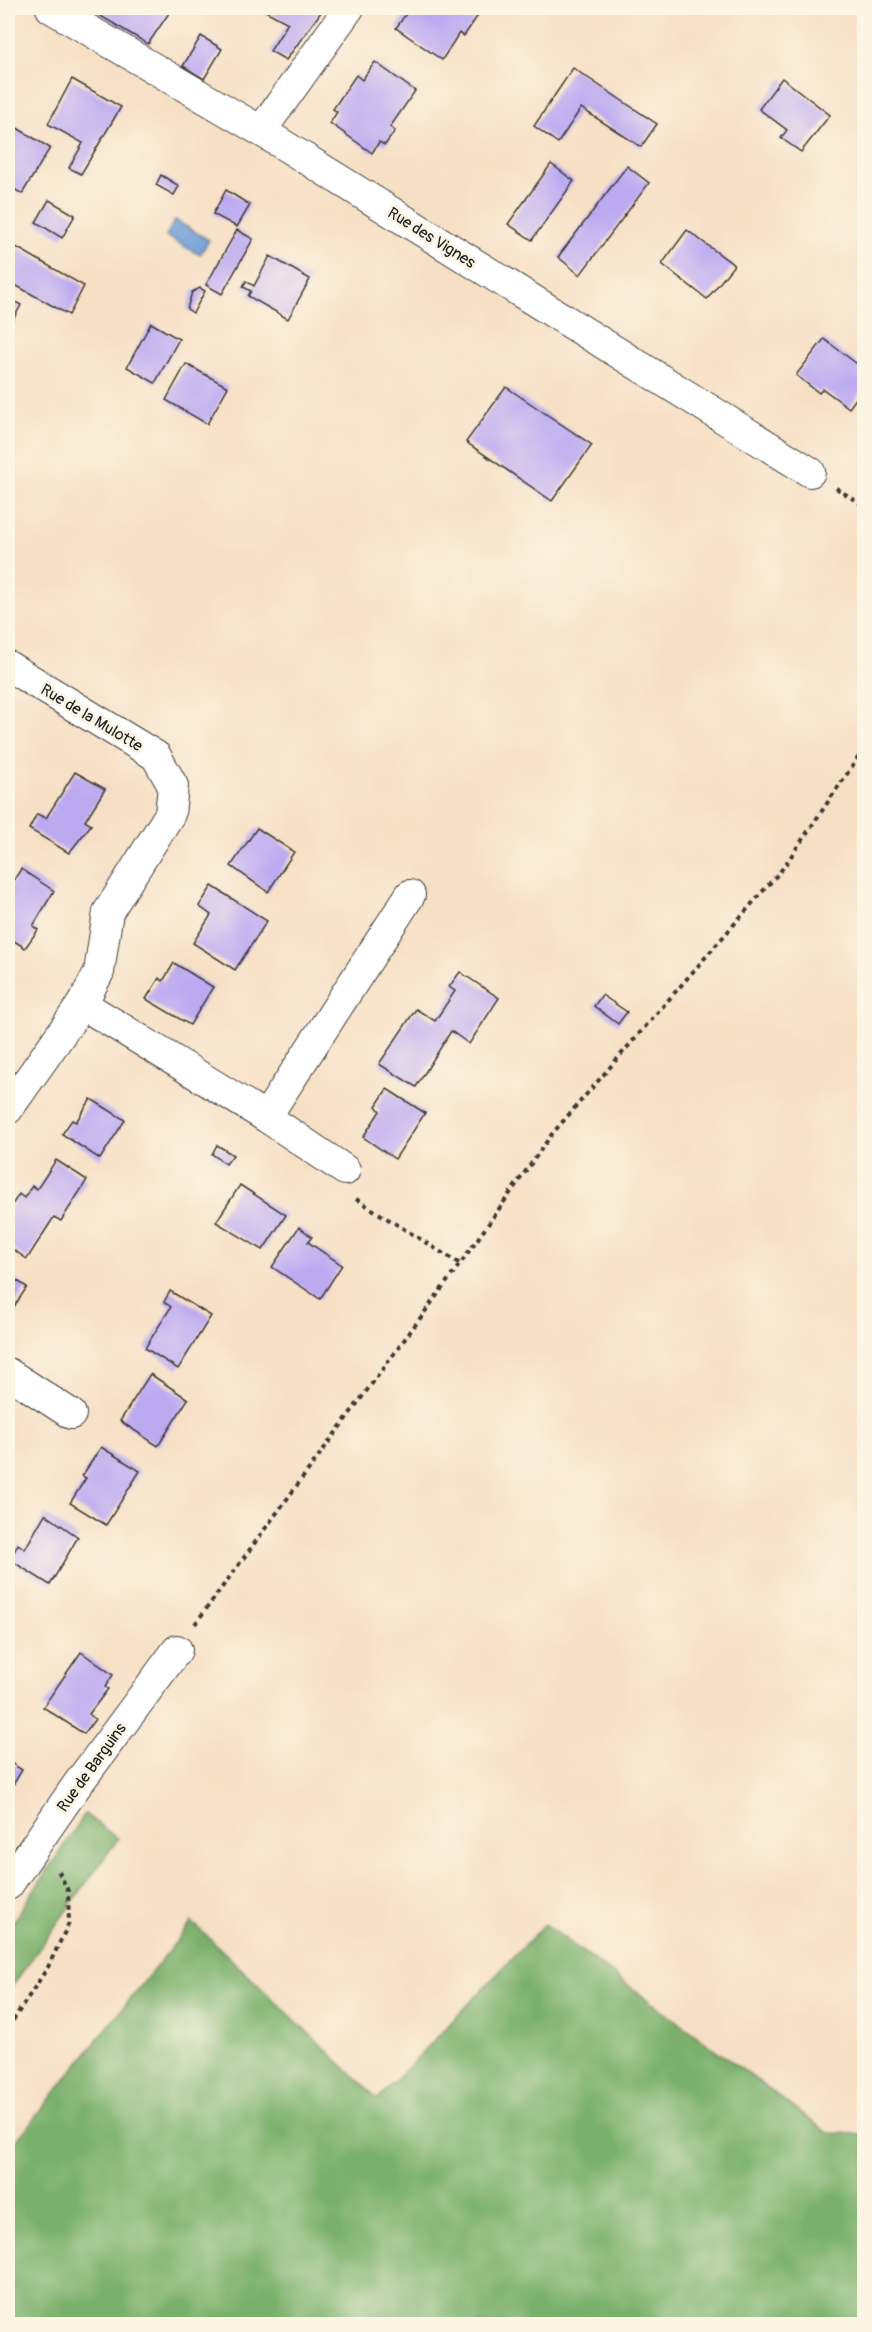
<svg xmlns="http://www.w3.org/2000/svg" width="872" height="2332" viewBox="0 0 872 2332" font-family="Pangolin,sans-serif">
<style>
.forest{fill:#7ab06c;stroke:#4b6644;stroke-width:1.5}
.water{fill:#6d9ed7;stroke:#445d7a;stroke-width:1.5}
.building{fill:#bcaaf1}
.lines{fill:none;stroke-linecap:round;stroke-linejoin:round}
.street-casing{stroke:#3d3935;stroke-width:32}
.path{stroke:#3d3935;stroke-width:4;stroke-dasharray:4.5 4.5;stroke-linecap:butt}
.street{stroke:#fff;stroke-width:30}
.labels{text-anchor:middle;stroke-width:6;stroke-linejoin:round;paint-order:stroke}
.street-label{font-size:16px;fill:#1c1c1c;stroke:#fcf5e5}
</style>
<rect width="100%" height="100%" fill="#fcf5e5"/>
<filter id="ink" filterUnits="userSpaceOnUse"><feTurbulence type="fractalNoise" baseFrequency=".0167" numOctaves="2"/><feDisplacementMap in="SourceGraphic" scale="12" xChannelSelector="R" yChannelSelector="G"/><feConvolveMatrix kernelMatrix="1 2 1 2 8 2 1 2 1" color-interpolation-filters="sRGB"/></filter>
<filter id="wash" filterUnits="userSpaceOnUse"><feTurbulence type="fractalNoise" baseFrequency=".008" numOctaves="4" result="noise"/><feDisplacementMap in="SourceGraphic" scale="24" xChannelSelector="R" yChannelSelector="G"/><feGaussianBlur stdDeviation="1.35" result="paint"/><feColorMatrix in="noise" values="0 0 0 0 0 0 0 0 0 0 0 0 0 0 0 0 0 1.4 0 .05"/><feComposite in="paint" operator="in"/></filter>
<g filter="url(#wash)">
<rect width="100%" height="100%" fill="#f6e0c5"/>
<g class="forest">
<polygon points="85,1814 118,1839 8,1992 8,1929"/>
<polygon points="192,1922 378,2099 545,1924 828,2133 864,2134 864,2324 8,2324 8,2151"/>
</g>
<polygon class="water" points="175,220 209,240 200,255 166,236"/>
<g id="blocks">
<g class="building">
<polygon points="87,8 160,8 169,13 148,44"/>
<polygon points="260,8 324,8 286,60 270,51 288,23"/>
<polygon points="410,8 483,8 464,36 459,33 442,60 396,28"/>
<polygon points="201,36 222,49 204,79 183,66"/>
<polygon points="375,62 415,91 390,127 395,131 385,145 379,142 372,153 330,123 337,112 333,109 356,75 362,80"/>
<polygon points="573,68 657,124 641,147 581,108 558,143 534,126"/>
<polygon points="782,78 830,115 801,152 781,138 787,130 759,109"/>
<polygon points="72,79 121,107 81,174 69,168 83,143 48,124"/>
<polygon points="14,126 50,148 22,194 8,185 8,137"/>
<polygon points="551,164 574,181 532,240 508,224"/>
<polygon points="627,166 649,183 580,275 558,257"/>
<polygon points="161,175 179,186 174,195 156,185"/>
<polygon points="226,190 250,205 237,227 213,214"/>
<polygon points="49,200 75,215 62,238 36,222"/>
<polygon points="237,230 253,239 222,294 206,285"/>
<polygon points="687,230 734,265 707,299 662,264"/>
<polygon points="9,243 84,286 69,315 8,281"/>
<polygon points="270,256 310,279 288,319 248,296 251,291 243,287 246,281 254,286"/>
<polygon points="200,288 205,291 193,313 187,309 192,292"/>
<polygon points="8,298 21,305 8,329"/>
<polygon points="151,323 179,339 155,383 127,367"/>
<polygon points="824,339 864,369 864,388 849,408 823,389 819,393 796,375"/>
<polygon points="186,364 228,387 207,424 166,400"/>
<polygon points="506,387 592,445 552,501 466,442"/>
<polygon points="75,772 105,789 85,821 91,825 69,853 29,829 37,814 46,818"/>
<polygon points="257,828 294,852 268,892 231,866"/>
<polygon points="21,869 54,891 33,926 38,930 25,948 8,937 8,889"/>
<polygon points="212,886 267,921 235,970 193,943 211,915 199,906"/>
<polygon points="174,963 213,987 190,1025 146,999 159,978 163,981"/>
<polygon points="460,972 499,998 469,1044 451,1031 416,1087 379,1064 416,1009 435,1021 455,991 449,987"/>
<polygon points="602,995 627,1012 618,1024 594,1006"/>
<polygon points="387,1089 425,1113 395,1159 363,1137 380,1111 376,1106"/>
<polygon points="91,1099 125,1120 100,1159 62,1134 72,1120 76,1122"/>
<polygon points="217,1145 233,1155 226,1164 212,1154"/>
<polygon points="56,1160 87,1180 61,1221 54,1217 27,1259 8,1246 8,1211 19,1194 24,1198 32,1186 37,1189"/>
<polygon points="240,1185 286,1215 263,1250 216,1222"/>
<polygon points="299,1227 312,1237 308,1242 342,1265 320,1299 272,1267"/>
<polygon points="8,1275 27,1287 8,1316"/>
<polygon points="170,1291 211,1316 178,1369 145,1348 171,1307 164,1302"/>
<polygon points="150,1374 188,1399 158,1446 120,1421"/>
<polygon points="101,1447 140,1471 106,1525 70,1503 86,1478 82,1476"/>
<polygon points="45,1514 78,1537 50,1585 10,1560 18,1544 25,1549"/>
<polygon points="81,1652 113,1675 105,1687 108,1689 89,1714 95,1719 84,1734 43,1707"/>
<polygon points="8,1761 22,1770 8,1793"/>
</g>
</g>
</g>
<g filter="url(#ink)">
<use href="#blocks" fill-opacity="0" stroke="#3d3935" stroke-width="1.5"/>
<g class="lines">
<g class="street-casing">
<g id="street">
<polyline points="51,8 261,131 810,472"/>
<polyline points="261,131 349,8"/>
<polyline points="8,666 156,756 173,786 170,814 108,912 99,972 82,1004 8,1109"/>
<polyline points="82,1004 266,1117 345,1170"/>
<polyline points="266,1117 410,895"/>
<polyline points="8,1373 71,1414"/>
<polyline points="8,1885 77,1785 177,1650"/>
</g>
</g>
<g class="path">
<polyline points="836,488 864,506"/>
<polyline points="356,1199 460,1264"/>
<polyline points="195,1624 460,1264 552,1134 783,868 864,749"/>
<polyline points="8,2028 48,1967 69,1923 68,1891 58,1870"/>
</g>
<use href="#street" class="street"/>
</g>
</g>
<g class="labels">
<g class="street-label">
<text transform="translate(432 237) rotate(32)" y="6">Rue des Vignes</text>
<text transform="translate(92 717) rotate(31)" y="6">Rue de la Mulotte</text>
<text transform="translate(91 1767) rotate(-54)" y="6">Rue de Barguins</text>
</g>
</g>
<rect width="872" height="2332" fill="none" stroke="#fcf5e5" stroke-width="30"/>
</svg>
